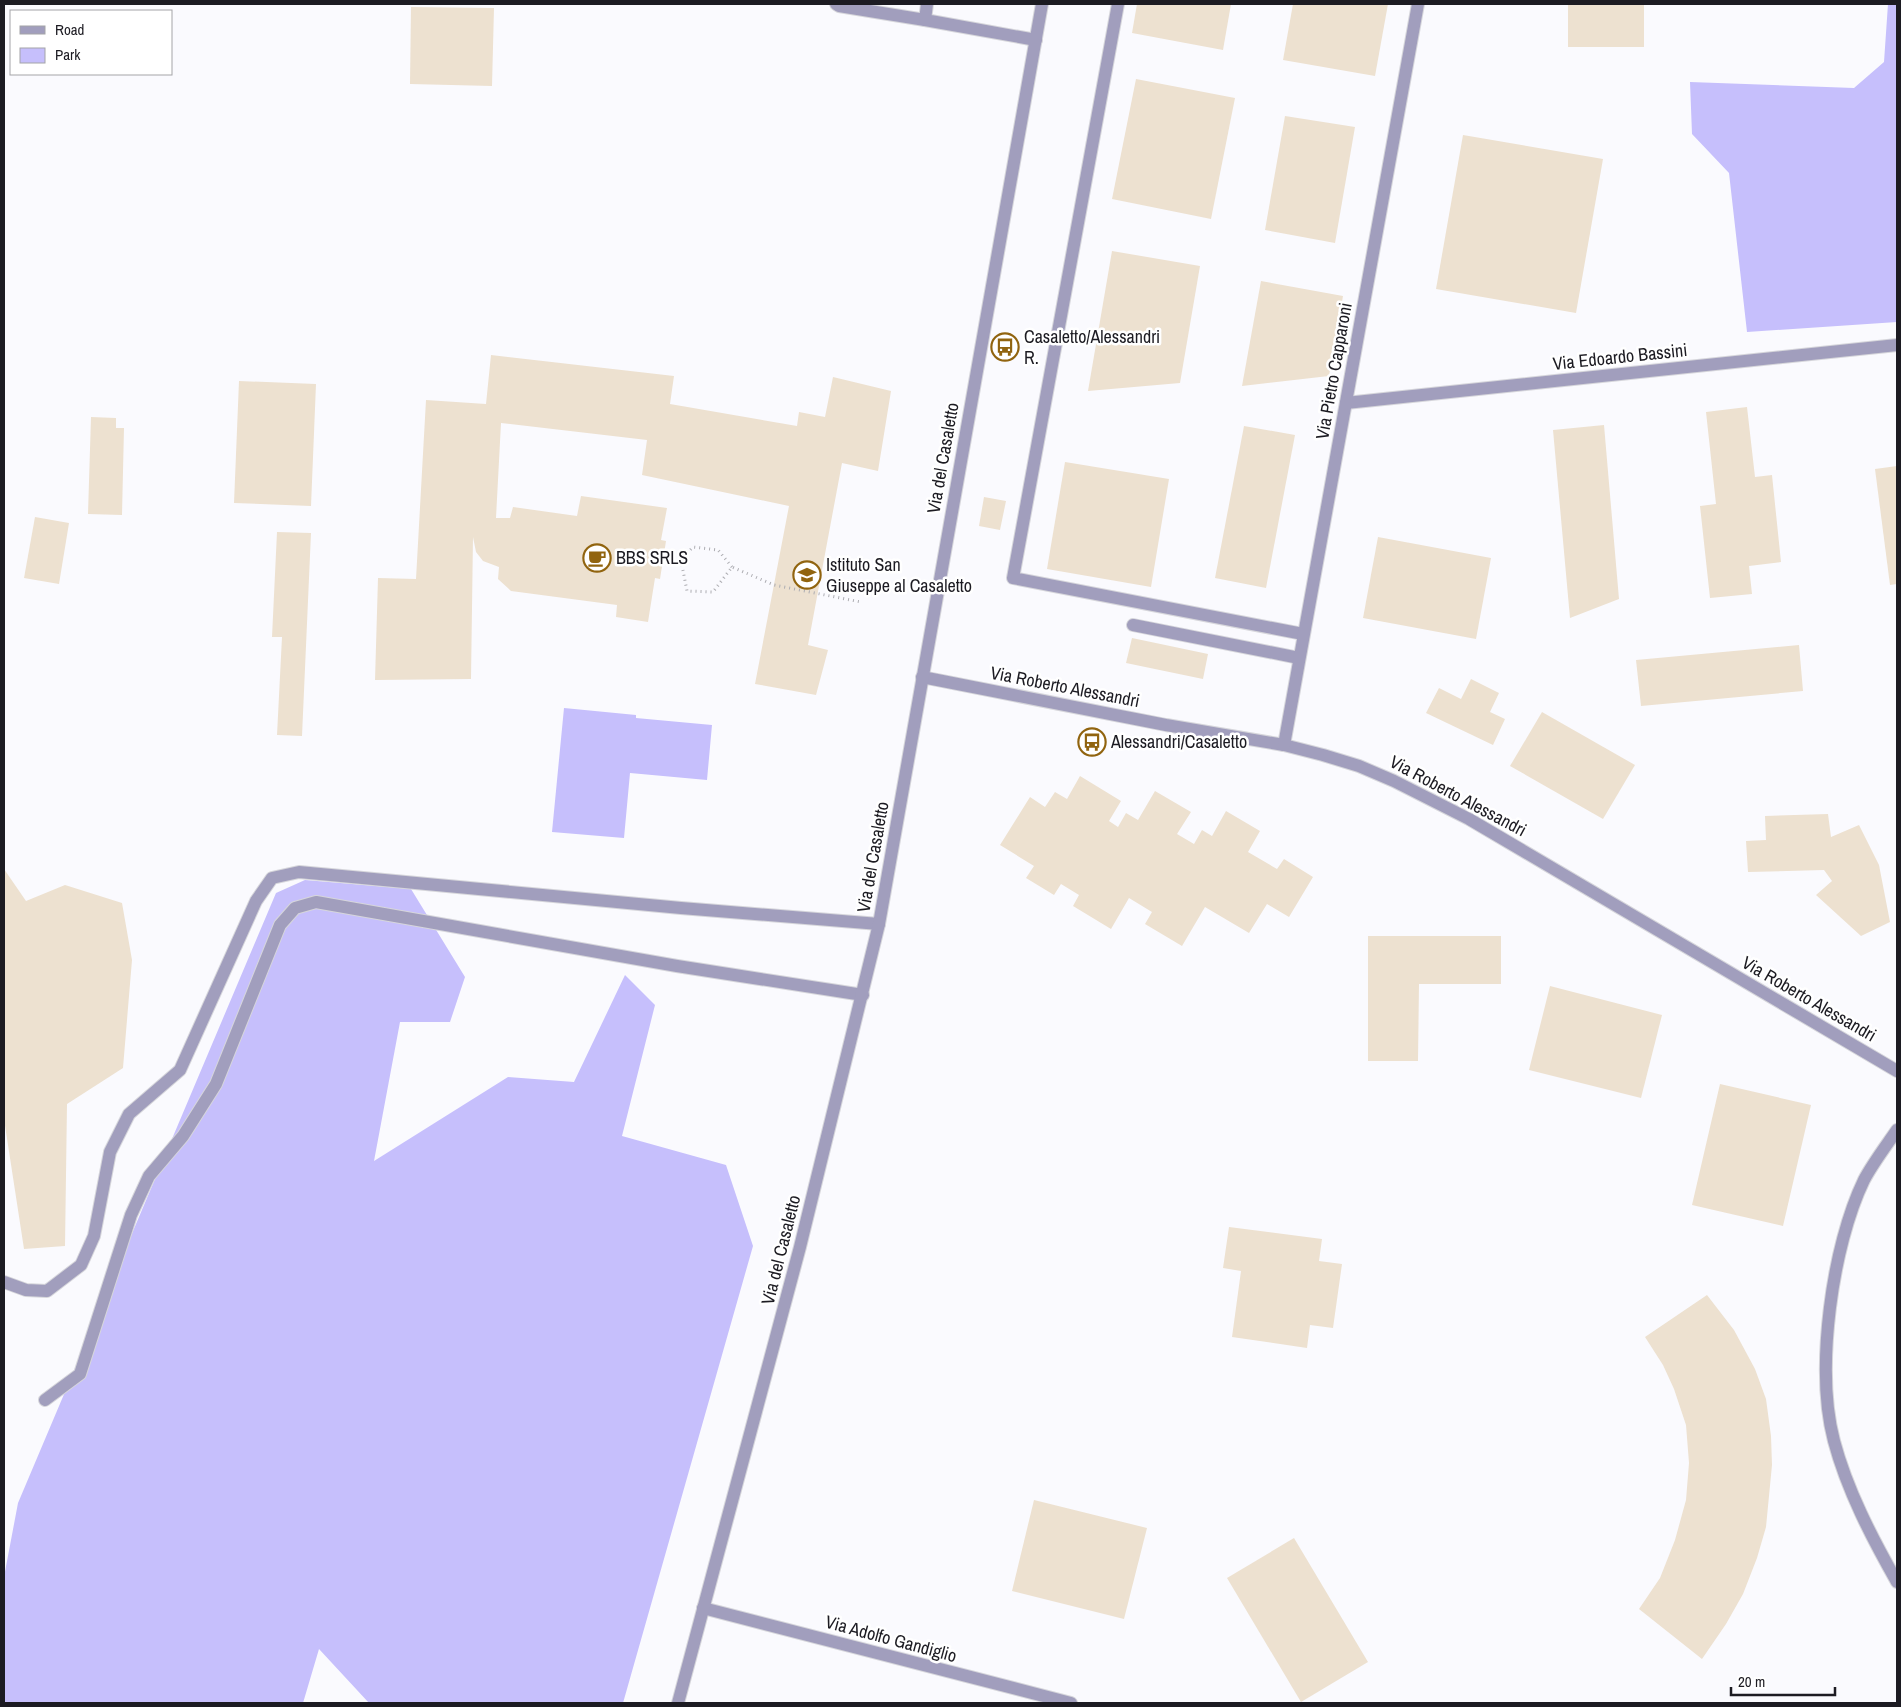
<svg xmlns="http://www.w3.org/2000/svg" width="1901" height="1707" viewBox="0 0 1901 1707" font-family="'Archivo Narrow',sans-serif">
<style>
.green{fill:#c6bffc}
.building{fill:#ede1d0}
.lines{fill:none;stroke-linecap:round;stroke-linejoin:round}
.minor-casing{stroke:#d6d6db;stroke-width:14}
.path{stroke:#adadb2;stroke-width:3;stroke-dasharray:1 4;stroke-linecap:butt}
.minor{stroke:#a19ebd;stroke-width:12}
.labels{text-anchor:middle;stroke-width:5;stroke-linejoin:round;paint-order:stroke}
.poi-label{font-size:18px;fill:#1c1b22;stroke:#fff;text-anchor:start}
.street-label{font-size:18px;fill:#1c1b22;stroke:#fff}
</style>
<rect width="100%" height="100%" fill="#fafafe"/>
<g class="green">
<polygon points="1888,4 1897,4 1897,322 1747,332 1729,173 1692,134 1690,82 1854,88 1884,62"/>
<polygon points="564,708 636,715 636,718 712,725 707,780 630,773 624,838 552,832"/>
<polygon points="305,880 411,889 465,977 450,1022 400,1022 374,1161 508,1077 574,1082 625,975 655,1005 622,1136 726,1165 753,1246 623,1703 369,1703 319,1649 303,1703 4,1703 4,1577 18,1503 276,893"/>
</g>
<g class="building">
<polygon points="1137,4 1231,4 1223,50 1132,33"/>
<polygon points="1293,4 1388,4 1375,76 1283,60"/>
<rect x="1568" y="4" width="76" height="43"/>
<polygon points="411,7 494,8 492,86 410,84"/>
<polygon points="1136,79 1235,98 1211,219 1112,199"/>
<polygon points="1285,116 1355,127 1335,243 1265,230"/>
<polygon points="1463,135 1603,159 1576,313 1436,289"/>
<polygon points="1112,251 1200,266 1180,383 1088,391"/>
<polygon points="1261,281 1343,296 1329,376 1242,386"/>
<polygon points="491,355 674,376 670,404 797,426 799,412 825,417 833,377 891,391 878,471 842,463 808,645 828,650 816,695 755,684 789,506 642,475 647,440 501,423 496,518 510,518 513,507 577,516 581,496 667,508 661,540 666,541 660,579 655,578 648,622 616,617 617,605 511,591 498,579 499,567 483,561 476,552 473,537 471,679 375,680 378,578 416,579 426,400 486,404"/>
<polygon points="239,381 316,384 311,506 234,503"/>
<polygon points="1747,407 1755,477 1772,475 1781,562 1749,566 1752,594 1710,598 1700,506 1716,504 1706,412"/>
<polygon points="91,417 116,418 116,428 124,428 122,515 88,514"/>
<polygon points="1604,425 1619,599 1570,618 1553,430"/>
<polygon points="1244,426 1295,435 1266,588 1215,578"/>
<polygon points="1065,462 1169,479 1151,587 1047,569"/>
<polygon points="1897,466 1897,584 1890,585 1875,469"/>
<polygon points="984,497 1006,501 1000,530 979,526"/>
<polygon points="35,517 69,523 59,584 24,578"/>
<polygon points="277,532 311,533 302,736 277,735 282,637 272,637"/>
<polygon points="1378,537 1491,558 1476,639 1363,618"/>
<polygon points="1132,638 1208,654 1203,679 1126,663"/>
<polygon points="1799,645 1803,691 1641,706 1636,660"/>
<polygon points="1471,679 1499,693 1490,712 1505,719 1493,745 1426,713 1439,688 1461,699"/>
<polygon points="1542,712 1635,765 1603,819 1510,766"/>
<polygon points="1080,776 1121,801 1109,821 1118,827 1126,813 1138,820 1155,791 1191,812 1177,834 1194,844 1202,830 1212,836 1226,811 1260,831 1248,852 1277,869 1284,859 1313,877 1289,917 1267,904 1249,933 1205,907 1182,946 1145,924 1152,912 1129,898 1111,929 1073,906 1079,895 1061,884 1054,895 1026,878 1034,866 1000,845 1030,797 1045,807 1055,792 1067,799"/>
<polygon points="1828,814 1831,837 1859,825 1879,865 1890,922 1861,936 1816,895 1832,881 1824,870 1748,872 1746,841 1766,840 1765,816"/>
<polygon points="4,869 26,901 65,885 122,903 132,960 123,1068 67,1104 65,1246 24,1249 4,1119"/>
<polygon points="1368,936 1501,936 1501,984 1419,984 1418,1061 1368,1061"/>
<polygon points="1550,986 1662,1015 1641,1098 1529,1070"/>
<polygon points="1720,1084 1811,1105 1783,1226 1692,1205"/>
<polygon points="1229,1227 1322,1239 1319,1261 1342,1264 1333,1328 1310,1325 1307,1348 1232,1337 1241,1271 1223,1268"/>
<polygon points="1707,1295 1734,1330 1755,1369 1766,1399 1771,1436 1772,1465 1766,1527 1757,1558 1743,1594 1726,1624 1702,1659 1639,1609 1660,1578 1675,1540 1686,1500 1689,1463 1686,1425 1674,1389 1663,1365 1645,1337"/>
<polygon points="1034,1500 1147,1528 1124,1619 1012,1591"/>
<polygon points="1294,1538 1368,1662 1301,1702 1227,1578"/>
</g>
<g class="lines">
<g class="minor-casing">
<g id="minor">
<polyline points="836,4 839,6 925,20"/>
<polyline points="927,4 925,20 1036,40"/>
<polyline points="1118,4 1013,578 1303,634"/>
<polyline points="1346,403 1897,345"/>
<polyline points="1133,625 1299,658"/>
<polyline points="922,677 1166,725 1284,745 1323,755 1359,766 1394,781 1469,819 1897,1071"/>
<polyline points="1284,745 1418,4"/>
<path d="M1897,1130C1886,1146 1873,1163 1864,1180C1832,1246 1815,1369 1834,1441C1847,1490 1872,1538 1897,1582"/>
<polyline points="4,1282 26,1290 47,1291 81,1265 94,1236 110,1152 129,1114 180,1070 256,901 272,878 299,872 681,908 879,924"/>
<polyline points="45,1400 80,1374 131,1215 149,1176 183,1136 216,1084 280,925 295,908 316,902 677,966 863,995"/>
<polyline points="703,1608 1071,1703"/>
<polyline points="678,1703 800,1247 879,924 1042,4"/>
</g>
</g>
<polyline class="path" points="732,567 718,550 693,547 681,560 687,591 713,592 732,567 774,585 861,602"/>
<use href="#minor" class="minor"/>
</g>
<defs>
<g id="bus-ring" transform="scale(1.4375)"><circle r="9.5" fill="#fff" stroke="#91640f" stroke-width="1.5"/><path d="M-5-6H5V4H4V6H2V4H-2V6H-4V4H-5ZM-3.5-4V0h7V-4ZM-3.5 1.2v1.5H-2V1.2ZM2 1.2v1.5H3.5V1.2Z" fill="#91640f"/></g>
<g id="cafe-ring" transform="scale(1.4375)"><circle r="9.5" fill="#fff" stroke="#91640f" stroke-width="1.5"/><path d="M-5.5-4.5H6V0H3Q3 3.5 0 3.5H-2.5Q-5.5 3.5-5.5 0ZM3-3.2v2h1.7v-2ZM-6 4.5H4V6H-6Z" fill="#91640f"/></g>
<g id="school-ring" transform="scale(1.4375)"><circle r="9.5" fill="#fff" stroke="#91640f" stroke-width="1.5"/><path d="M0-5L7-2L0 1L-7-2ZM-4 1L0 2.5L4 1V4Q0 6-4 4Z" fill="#91640f"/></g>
</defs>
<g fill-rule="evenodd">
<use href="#bus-ring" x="1005" y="347"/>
<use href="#cafe-ring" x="597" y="558"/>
<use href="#school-ring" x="807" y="575"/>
<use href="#bus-ring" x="1092" y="742"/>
</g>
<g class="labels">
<g class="poi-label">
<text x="1024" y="343">Casaletto/Alessandri<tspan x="1024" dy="21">R.</tspan></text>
<text x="616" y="564">BBS SRLS</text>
<text x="826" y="571">Istituto San<tspan x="826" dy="21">Giuseppe al Casaletto</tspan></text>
<text x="1111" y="748">Alessandri/Casaletto</text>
</g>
<g class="street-label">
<text transform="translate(1620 357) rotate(-6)" y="6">Via Edoardo Bassini</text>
<text transform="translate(1334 371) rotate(-80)" y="6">Via Pietro Capparoni</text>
<text transform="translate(943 458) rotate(-80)" y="6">Via del Casaletto</text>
<text transform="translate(1065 687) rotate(11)" y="6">Via Roberto Alessandri</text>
<text transform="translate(1458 796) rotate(28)" y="6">Via Roberto Alessandri</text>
<text transform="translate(873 857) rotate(-80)" y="6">Via del Casaletto</text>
<text transform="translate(1809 999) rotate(30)" y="6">Via Roberto Alessandri</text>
<text transform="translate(781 1250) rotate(-76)" y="6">Via del Casaletto</text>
<text transform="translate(891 1639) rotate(15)" y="6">Via Adolfo Gandiglio</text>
</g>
</g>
<rect width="1901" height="1707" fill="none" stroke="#1c1b22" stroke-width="10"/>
<rect x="10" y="10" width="162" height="65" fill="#ffffff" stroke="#a4a4a7"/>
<rect x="20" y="26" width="25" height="8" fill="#a19ebd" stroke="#a4a4a7"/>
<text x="55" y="35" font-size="15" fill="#1c1b22">Road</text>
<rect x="20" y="48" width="25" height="15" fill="#c6bffc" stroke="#a4a4a7"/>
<text x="55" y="60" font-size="15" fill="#1c1b22">Park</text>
<path d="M1731 1687v8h104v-8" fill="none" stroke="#1c1b22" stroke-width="2.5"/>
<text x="1738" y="1687" font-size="15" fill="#1c1b22" stroke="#ffffff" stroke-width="4" paint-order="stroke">20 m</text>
</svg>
